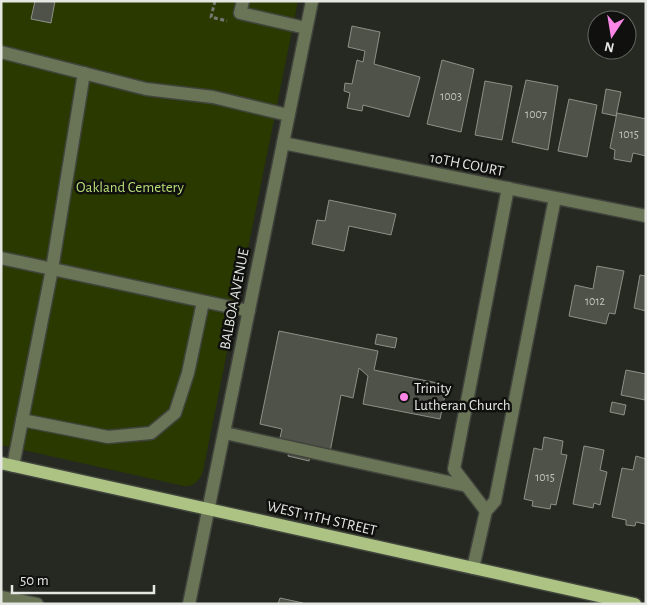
<svg xmlns="http://www.w3.org/2000/svg" width="647" height="605" viewBox="0 0 647 605" font-family="'Alegreya Sans',sans-serif">
<style>
.green{fill:#293900}
.building{fill:#4f5249;stroke:#8c9086}
.lines{fill:none;stroke-linecap:round;stroke-linejoin:round}
.minor-casing{stroke:#41443c;stroke-width:15}
.major-casing{stroke:#41443c;stroke-width:15}
.path{stroke:#757771;stroke-width:3;stroke-dasharray:4 2.5;stroke-linecap:butt}
.minor{stroke:#6a7557;stroke-width:12}
.major{stroke:#acc384;stroke-width:12}
.poi-dot{fill:#fb86e5;stroke:#10110e;stroke-width:2}
.labels{text-anchor:middle;stroke-width:5;stroke-linejoin:round;paint-order:stroke}
.number-label{font-size:12px;fill:#c0c2bc}
.street-label{font-size:15px;fill:#e5e7e2;stroke:#10110e}
.park-label{font-size:15px;fill:#b9dd77;stroke:#10110e}
.poi-label{font-size:15px;fill:#e5e7e2;stroke:#10110e;text-anchor:start}
</style>
<rect width="100%" height="100%" fill="#262921"/>
<path class="green" d="M1,1H298L203,471C200,480 194,487 184,486L1,445Z"/>
<g class="building">
<polygon points="35,1 55,1 51,23 31,19"/>
<polygon points="352,26 380,32 374,64 420,77 409,117 363,105 362,111 347,108 350,93 344,91 345,83 352,84 357,60 363,62 365,51 348,47"/>
<polygon points="442,60 474,69 461,132 427,124"/>
<polygon points="526,80 558,86 548,150 512,142"/>
<polygon points="485,81 512,86 502,140 475,135"/>
<polygon points="606,89 621,92 616,116 602,113"/>
<polygon points="569,99 597,105 587,157 558,151"/>
<polygon points="617,113 646,119 646,156 633,153 631,162 614,159 615,150 610,148"/>
<polygon points="329,200 396,214 391,235 349,226 344,251 312,244 317,220 325,221"/>
<polygon points="597,266 624,271 615,314 609,313 606,324 569,316 575,285 593,289"/>
<polygon points="640,275 646,276 646,311 634,308"/>
<polygon points="279,331 378,351 374,370 447,385 440,419 363,404 368,376 359,368 353,398 341,395 330,452 312,448 309,461 288,456 291,444 279,442 282,429 260,424"/>
<polygon points="377,334 397,338 395,348 375,344"/>
<polygon points="626,370 646,374 645,400 621,395"/>
<polygon points="612,402 626,405 624,415 610,412"/>
<polygon points="544,437 563,441 561,454 567,455 556,505 551,504 550,509 532,506 533,501 524,499 534,448 542,450"/>
<polygon points="584,446 604,450 600,470 607,472 600,505 594,503 593,508 573,504"/>
<polygon points="636,456 646,459 646,519 645,524 636,522 635,526 626,525 626,520 612,517 622,468 633,470"/>
<polygon points="280,598 303,603 302,604 278,604"/>
</g>
<g class="lines">
<g class="minor-casing">
<g id="minor">
<polyline points="243,1 240,13 306,28"/>
<polyline points="1,52 146,89 213,97 288,115"/>
<polyline points="283,143 646,216"/>
<polyline points="1,258 249,311"/>
<polyline points="22,420 108,437 151,433 175,413 188,373 203,302"/>
<polyline points="225,433 467,486"/>
<polyline points="13,466 52,269 84,73"/>
<polyline points="486,511 454,469 508,188"/>
<polyline points="473,568 486,511 495,501 555,198"/>
<polyline points="1,597 37,604"/>
<polyline points="189,604 312,1"/>
</g>
</g>
<g class="major-casing">
<polyline id="major" points="1,463 635,604"/>
</g>
<polyline class="path" points="215,1 211,17 227,21"/>
<use href="#minor" class="minor"/>
<use href="#major" class="major"/>
</g>
<circle class="poi-dot" cx="404" cy="397" r="5"/>
<g class="labels">
<g class="number-label">
<text x="451" y="100">1003</text>
<text x="536" y="118">1007</text>
<text x="629" y="138">1015</text>
<text x="595" y="305">1012</text>
<text x="545" y="481">1015</text>
</g>
<g class="street-label">
<text transform="translate(467 164) rotate(11)" y="5">10TH COURT</text>
<text transform="translate(234 299) rotate(-79)" y="5">BALBOA AVENUE</text>
<text transform="translate(322 518) rotate(13)" y="5">WEST 11TH STREET</text>
</g>
<g class="park-label">
<text x="130" y="192">Oakland Cemetery</text>
</g>
<g class="poi-label">
<text x="414" y="393">Trinity<tspan x="414" dy="17">Lutheran Church</tspan></text>
</g>
</g>
<rect width="647" height="605" fill="none" stroke="#e5e7e2" stroke-width="5"/>
<g transform="translate(612 35) rotate(192)"><circle r="24" fill="#10110e" stroke="#656763"/>
<path d="M0-4L9 19L0 12L-9 19Z" fill="#fb86e5"/>
<text y="-8" font-size="14" font-weight="bold" text-anchor="middle" fill="#e5e7e2">N</text>
</g>
<path d="M12 585v8h142v-8" fill="none" stroke="#e5e7e2" stroke-width="2.5"/>
<text x="20" y="585" font-size="15" fill="#e5e7e2" stroke="#10110e" stroke-width="4" paint-order="stroke">50 m</text>
</svg>
